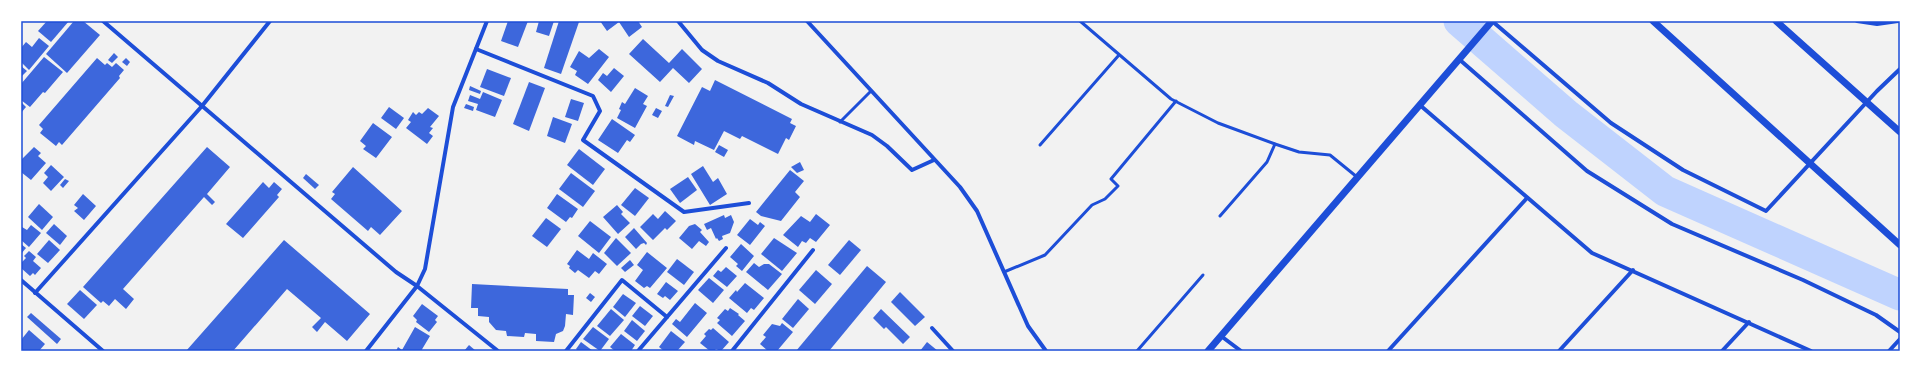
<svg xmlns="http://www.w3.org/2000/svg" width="1921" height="372" viewBox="0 0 1921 372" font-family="'IBM Plex Sans',sans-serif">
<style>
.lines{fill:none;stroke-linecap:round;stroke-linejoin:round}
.river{stroke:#bfd3fe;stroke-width:31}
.building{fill:#3d67dc}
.service{stroke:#1d4ed8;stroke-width:3}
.minor{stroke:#1d4ed8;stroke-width:4}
.tertiary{stroke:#1d4ed8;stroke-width:7}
.neatline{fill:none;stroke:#1d4ed8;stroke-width:1.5}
</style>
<rect width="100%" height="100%" fill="#f2f2f2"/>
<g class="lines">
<polyline class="river" points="1459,21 1566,114 1665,191 1900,295"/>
</g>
<g class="building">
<polygon points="47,21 69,21 51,42 38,31"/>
<polygon points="74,21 83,21 100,35 67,73 46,54"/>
<polygon points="508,21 528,21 518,47 501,41"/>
<polygon points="539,21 554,21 549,36 536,32"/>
<polygon points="559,21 579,22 561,74 544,68"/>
<polygon points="600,21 638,21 642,27 629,37 619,22 607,31"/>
<polygon points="39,38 49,46 29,70 21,62 21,48 26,42 32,47"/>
<polygon points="643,39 669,63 682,49 702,69 689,83 673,68 660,82 629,54"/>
<polygon points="599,49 609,57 588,84 575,75 577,71 570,67 579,51 589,58"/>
<polygon points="114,53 118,57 112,63 108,60"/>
<polygon points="44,57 63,72 45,93 43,92 30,107 21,100 21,84"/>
<polygon points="97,58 105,65 107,63 112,67 116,63 124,70 119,76 120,78 62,145 59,142 56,146 40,133 43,129 39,125"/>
<polygon points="126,58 130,62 127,66 122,62"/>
<polygon points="21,66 27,71 21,77"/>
<polygon points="614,68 624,76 611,92 598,80 603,73 607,76"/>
<polygon points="487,69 511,78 504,96 480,87"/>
<polygon points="715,80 792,119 790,123 796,126 789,140 786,138 778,154 742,136 740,139 724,131 714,150 695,141 694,145 677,136 702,87 710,91"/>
<polygon points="529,82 545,88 529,131 513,124"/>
<polygon points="470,86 481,91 480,94 469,90"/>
<polygon points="635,88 648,96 643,104 647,106 635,128 617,118 621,110 619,109 622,102 625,104"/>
<polygon points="483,92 502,100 495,117 476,110 478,104 468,101 470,95 480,99"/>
<polygon points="670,95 674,96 668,107 665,106"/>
<polygon points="571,99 584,103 578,121 565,117"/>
<polygon points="21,102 26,107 21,113"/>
<polygon points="466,104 474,107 473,111 464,108"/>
<polygon points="389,107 404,118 396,129 381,118"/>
<polygon points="428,108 439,116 430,127 433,128 429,133 433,136 427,144 406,128 411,122 408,120 413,112 416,115 419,112 422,114"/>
<polygon points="656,108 662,111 658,118 652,115"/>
<polygon points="553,117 572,124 565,143 547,136"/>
<polygon points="612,119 635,135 630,142 627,140 618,153 598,140"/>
<polygon points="373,123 392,137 376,158 363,149 366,146 360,141"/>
<polygon points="719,145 728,150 724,157 715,152"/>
<polygon points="34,147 41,153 38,156 46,163 31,180 21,172 21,160"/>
<polygon points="207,147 230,167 207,194 215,202 212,205 204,197 123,289 134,299 126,309 115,299 109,306 103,301 101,303 83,287"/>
<polygon points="579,149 605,169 593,185 567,165"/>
<polygon points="800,162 804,170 797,173 791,167"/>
<polygon points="51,165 64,177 51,191 43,183 48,177 44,173"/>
<polygon points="703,166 713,182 718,178 727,194 710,205 691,174"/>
<polygon points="353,167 402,211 380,235 371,227 368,231 331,199 335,194 332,192"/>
<polygon points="790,170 804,181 795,192 800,197 781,221 761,216 756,212"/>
<polygon points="571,173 595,191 583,207 559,189"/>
<polygon points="306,174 319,185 315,189 303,178"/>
<polygon points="688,177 697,190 680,203 670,189"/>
<polygon points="65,179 69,181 63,188 60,185"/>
<polygon points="263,182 269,188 274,182 282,189 277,195 279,197 243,238 226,224"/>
<polygon points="635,188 649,198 635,216 621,205"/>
<polygon points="83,194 96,206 84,220 74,211 78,208 74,205"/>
<polygon points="557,194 578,209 572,218 570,217 566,222 547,208"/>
<polygon points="39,204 53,217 42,230 28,217"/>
<polygon points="617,205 623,212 621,214 630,223 618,234 603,217"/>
<polygon points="665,211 676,221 667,230 665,228 653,240 640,227 653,214 658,219"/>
<polygon points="816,214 830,225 816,242 810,238 806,243 802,241 798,247 783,235 801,216 810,222"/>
<polygon points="724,215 725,218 731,215 734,222 730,233 722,236 723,239 719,241 717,238 716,239 711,228 707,230 704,224"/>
<polygon points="546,218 561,229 547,247 532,236"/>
<polygon points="750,219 758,225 760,222 765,226 750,245 737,235"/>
<polygon points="590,221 611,237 599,253 578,236"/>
<polygon points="54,224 67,236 60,245 46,233"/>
<polygon points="695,224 702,230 700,232 709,242 706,246 699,241 692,249 679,238 689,226"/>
<polygon points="31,225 41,233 29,247 21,240 21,229 22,227 27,230"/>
<polygon points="634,228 647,243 646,245 644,243 641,244 636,249 625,237"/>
<polygon points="616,238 631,253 617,266 604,253"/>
<polygon points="774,238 797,253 782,271 761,254"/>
<polygon points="49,240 60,250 48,263 37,254"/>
<polygon points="284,240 370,314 347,341 325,322 317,332 312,327 321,318 287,289 233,351 186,351"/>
<polygon points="849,240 861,250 840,275 828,265"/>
<polygon points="21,244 26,248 21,254"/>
<polygon points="741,244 754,256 742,271 736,266 738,264 730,257"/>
<polygon points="577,250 589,259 593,253 607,264 599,274 595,271 589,278 578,270 575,273 569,268 570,266 567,264"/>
<polygon points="29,251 36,257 33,261 41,268 35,275 33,273 30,276 21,268 21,263 26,258 24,256"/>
<polygon points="647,252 667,268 650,288 647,286 644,288 635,281 643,270 637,265"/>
<polygon points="677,259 694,272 684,285 667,272"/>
<polygon points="630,260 634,265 625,272 621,268"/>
<polygon points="754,263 759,267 764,264 769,264 782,274 768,290 746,272"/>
<polygon points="867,266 886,282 829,351 796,351"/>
<polygon points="726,267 737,276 727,287 713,276 718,270 721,272"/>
<polygon points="816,270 832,284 815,304 799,290"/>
<polygon points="709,278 724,290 713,303 698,290"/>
<polygon points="666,282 678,291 670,300 665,296 663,298 657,294"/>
<polygon points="745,283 764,298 754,310 751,308 747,313 729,298 736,290 737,292"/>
<polygon points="472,284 568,289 568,295 574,295 573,315 566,314 565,326 563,331 556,334 554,342 536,341 536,334 525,333 524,337 507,336 506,331 496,330 489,322 489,317 478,316 478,308 471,308"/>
<polygon points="80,290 97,305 84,319 67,304"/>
<polygon points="900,292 925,317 915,326 891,302"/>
<polygon points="590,293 595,297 591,302 586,298"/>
<polygon points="623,294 636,303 625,317 613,307"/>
<polygon points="798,299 809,309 793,328 782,319"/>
<polygon points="695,303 707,313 687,337 672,324 676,319 680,322"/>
<polygon points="422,304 438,316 435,320 437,322 429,332 416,322 417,320 413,316"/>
<polygon points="640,306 653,316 645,326 632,316"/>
<polygon points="730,308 739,314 738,315 745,321 732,336 717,323 720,320 717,318 725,309 728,311"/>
<polygon points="611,309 624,320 610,336 597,326"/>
<polygon points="881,309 910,337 903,344 886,327 884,329 873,318"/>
<polygon points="31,313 61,339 57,344 27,317"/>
<polygon points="632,320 645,331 637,341 624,331"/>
<polygon points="782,323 793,332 777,351 768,351 760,344 766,337 763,335 772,324 780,326"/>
<polygon points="415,327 430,336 421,351 396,351 398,347 402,350"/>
<polygon points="593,327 609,339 600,351 583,339"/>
<polygon points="713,328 729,342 721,351 716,349 714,351 710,351 700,343 706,336 704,334 709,329 711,330"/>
<polygon points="29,330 45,344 39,351 21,351 21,340"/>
<polygon points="671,331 685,342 677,351 664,351 659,347"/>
<polygon points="621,334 635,345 631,351 615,351 610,347"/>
<polygon points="581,342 593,351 578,351 576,349"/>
<polygon points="927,342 938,351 920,351"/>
<polygon points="469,345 476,351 464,351"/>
</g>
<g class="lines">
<g class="service">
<polyline points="1080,21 1171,99 1218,123 1275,144 1299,152 1330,155 1357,177"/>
<polyline points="840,122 871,91"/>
<polyline points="1040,145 1119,55"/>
<polyline points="1220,216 1267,162 1275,144"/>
<polyline points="1004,272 1045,255 1092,205 1105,199 1118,186 1111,179 1176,101"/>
<polyline points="1137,351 1203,275"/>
</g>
<g class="minor">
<polyline points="103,21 396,272 417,286 498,351"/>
<polyline points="678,21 702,50 718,61 768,83 801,104 872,135 887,146 912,170 934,160"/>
<polyline points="807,21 960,187 977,211 1028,326 1046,351"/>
<polyline points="1492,21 1611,123 1683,170 1766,211 1877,91 1900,69"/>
<polyline points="1857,21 1877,24 1898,21"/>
<polyline points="476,49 593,96 600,111 583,140 684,212 749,203"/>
<polyline points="1460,60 1587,171 1672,224 1803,280 1876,315 1900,332"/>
<polyline points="1421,106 1592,253 1811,351"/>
<polyline points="21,280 103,351"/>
<polyline points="35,293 202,106 270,21"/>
<polyline points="932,328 953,351"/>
<polyline points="1221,336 1241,351"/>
<polyline points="366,351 417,286 425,269 453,107 487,21"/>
<polyline points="566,351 622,280 667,317"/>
<polyline points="638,351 726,248"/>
<polyline points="732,351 813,250"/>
<polyline points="1388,351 1527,198"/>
<polyline points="1559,351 1633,270"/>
<polyline points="1722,351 1749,322"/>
<polyline points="1889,351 1900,339"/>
</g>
<g class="tertiary">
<polyline points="1653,21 1900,245"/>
<polyline points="1776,21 1900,132"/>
<polyline points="1208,351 1492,21"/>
</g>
</g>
<rect width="1921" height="372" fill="none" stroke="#ffffff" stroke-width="44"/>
<rect x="22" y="22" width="1877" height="328" class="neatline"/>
</svg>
